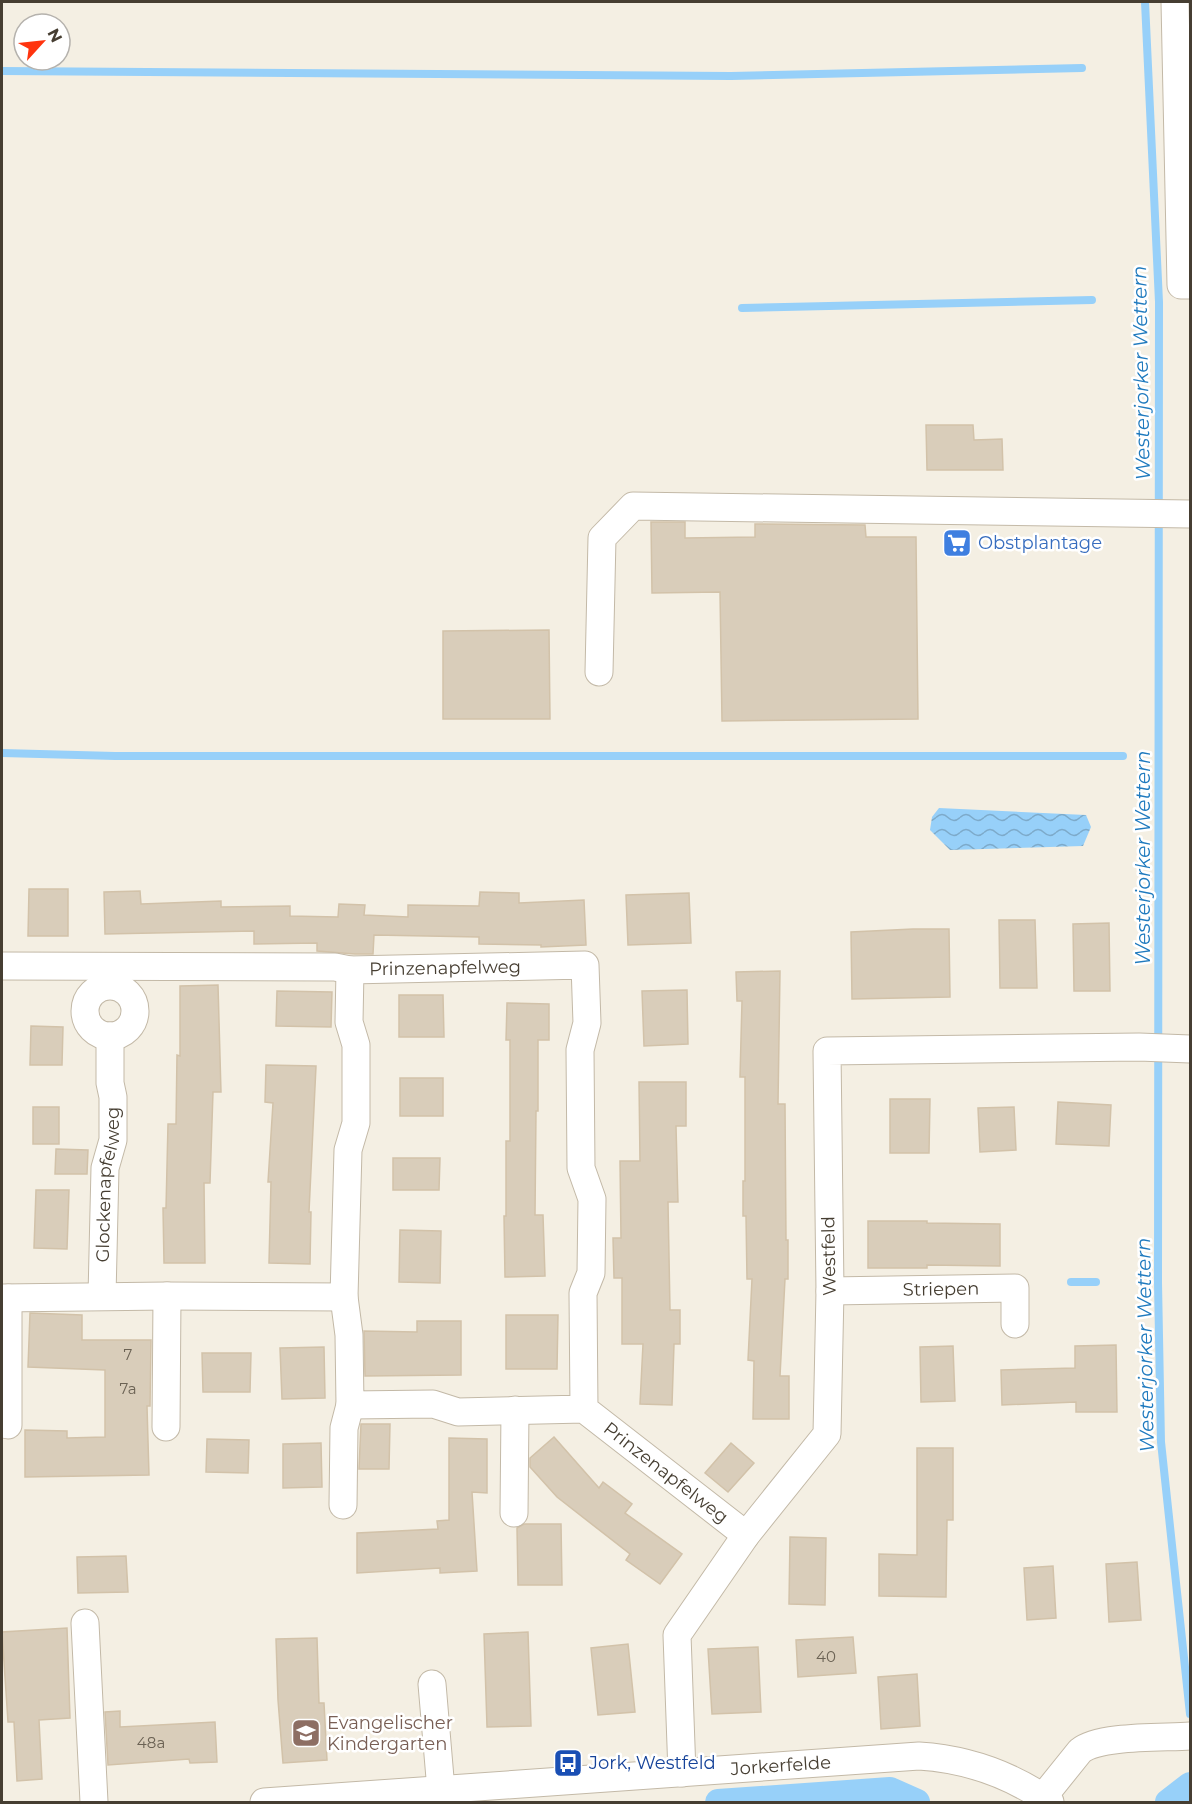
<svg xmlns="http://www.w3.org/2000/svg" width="1192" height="1804" viewBox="0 0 1192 1804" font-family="Montserrat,sans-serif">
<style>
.water{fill:url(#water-waves)}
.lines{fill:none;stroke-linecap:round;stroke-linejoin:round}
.stream{stroke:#97d0f9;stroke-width:8}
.canal{stroke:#97d0f9;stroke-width:26}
.building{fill:#d9cdba;stroke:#d2c2a9;stroke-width:1.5}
.minor-casing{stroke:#c3b9a7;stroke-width:29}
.minor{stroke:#fff;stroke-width:27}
.labels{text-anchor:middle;stroke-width:5;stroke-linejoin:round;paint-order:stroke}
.number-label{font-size:15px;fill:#6b6254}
.shop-label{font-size:18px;fill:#366cbe;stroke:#fff;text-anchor:start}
.street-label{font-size:18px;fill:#463e32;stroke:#fff}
.education-label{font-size:18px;fill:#785e54;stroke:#fff;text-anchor:start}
.transit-label{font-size:18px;fill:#164399;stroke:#fff;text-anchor:start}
.water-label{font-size:20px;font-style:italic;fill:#1f7abe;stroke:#fff}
</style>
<defs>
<pattern id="water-waves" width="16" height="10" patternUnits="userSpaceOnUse" patternTransform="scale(1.5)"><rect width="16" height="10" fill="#97d0f9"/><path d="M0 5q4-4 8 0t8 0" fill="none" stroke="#7daaca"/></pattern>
</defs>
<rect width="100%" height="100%" fill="#f4efe3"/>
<polygon class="water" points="939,808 1086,815 1091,827 1083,846 950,850 930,830 932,817"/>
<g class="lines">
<g class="stream">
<polyline points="1145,2 1159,302 1158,1283 1161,1442 1190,1714"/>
<polyline points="2,71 731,76 1082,68"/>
<polyline points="742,308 1092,300"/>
<polyline points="2,753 115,756 1123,756"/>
<polyline points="1071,1282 1096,1282"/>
</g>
<g class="canal">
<polyline points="718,1802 890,1790 917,1802"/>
<polyline points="1168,1802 1190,1785"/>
</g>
</g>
<g class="building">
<polygon points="926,425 973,425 974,440 1002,439 1003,470 927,470"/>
<polygon points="651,522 685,522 685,538 755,537 755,524 865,525 866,537 916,537 918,719 722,721 720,592 652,593"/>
<polygon points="549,630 550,719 443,719 443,631"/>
<polygon points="29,889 68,889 68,936 28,936"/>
<polygon points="140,891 141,904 221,901 221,907 290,906 290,916 338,917 339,904 365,905 364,915 408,917 408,905 479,906 480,892 519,893 519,903 584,900 586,945 541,947 541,945 479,944 479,937 374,935 373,954 355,954 317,951 317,943 254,944 254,931 105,934 104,892"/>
<polygon points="689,893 691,943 628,945 626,895"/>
<polygon points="999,920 1035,920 1037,988 1000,988"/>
<polygon points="1109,923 1110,991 1074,991 1073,924"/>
<polygon points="913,929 949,929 950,997 852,999 851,932"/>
<polygon points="780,971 778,1104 785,1104 786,1240 788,1240 788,1279 785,1279 780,1376 789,1376 789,1419 753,1419 754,1361 748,1360 752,1279 747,1279 746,1216 743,1216 743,1181 745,1181 745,1077 740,1077 742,1001 737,1001 736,972"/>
<polygon points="218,985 221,1092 213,1092 210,1183 204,1183 205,1263 164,1263 163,1208 166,1208 168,1124 176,1124 177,1055 180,1056 180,986"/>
<polygon points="687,990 688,1044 644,1046 642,991"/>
<polygon points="277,991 332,992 331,1027 276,1026"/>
<polygon points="399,995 443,995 444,1037 399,1037"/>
<polygon points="507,1003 549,1004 549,1040 538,1040 538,1111 536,1111 535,1215 543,1215 545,1276 505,1277 504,1216 506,1216 506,1141 510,1141 510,1040 506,1040"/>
<polygon points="31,1026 63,1027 62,1065 30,1065"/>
<polygon points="266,1065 316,1066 309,1212 311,1212 310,1264 269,1263 271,1182 268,1182 273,1103 265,1102"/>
<rect x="400" y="1078" width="43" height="38"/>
<polygon points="639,1082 686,1082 686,1126 676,1126 678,1202 668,1202 670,1310 680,1310 680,1344 674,1344 672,1405 640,1404 643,1344 622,1344 622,1278 614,1278 613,1238 621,1238 620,1161 640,1161"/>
<polygon points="890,1099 930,1099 929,1153 890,1153"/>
<polygon points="1058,1102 1111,1105 1109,1146 1056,1144"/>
<rect x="33" y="1107" width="26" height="37"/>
<polygon points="1014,1107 1016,1150 980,1152 978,1108"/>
<polygon points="56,1149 88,1150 87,1174 55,1174"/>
<polygon points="393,1158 440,1158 439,1190 393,1190"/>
<polygon points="36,1190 69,1190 67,1249 34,1248"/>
<polygon points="868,1221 927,1221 927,1223 1000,1224 1000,1266 927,1265 927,1268 868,1268"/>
<polygon points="400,1230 441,1231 440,1283 399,1282"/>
<polygon points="30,1313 82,1315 82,1340 151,1340 150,1406 147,1406 149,1475 25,1477 25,1430 67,1431 67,1438 105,1437 105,1370 28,1367"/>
<polygon points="506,1315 558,1315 557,1369 506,1369"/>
<polygon points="417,1321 461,1321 461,1375 365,1376 364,1331 417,1332"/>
<polygon points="1116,1345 1117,1412 1076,1412 1076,1402 1002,1405 1001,1370 1075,1368 1075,1346"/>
<polygon points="953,1346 955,1401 921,1402 920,1347"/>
<polygon points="324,1347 325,1398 282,1399 280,1348"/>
<polygon points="202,1353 251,1353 250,1392 203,1392"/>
<polygon points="361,1424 390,1424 389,1469 359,1469"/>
<polygon points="554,1437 599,1488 603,1482 632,1504 625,1513 682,1554 660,1584 626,1560 630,1554 557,1497 530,1467 530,1458"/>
<polygon points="449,1438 487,1439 487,1493 472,1492 477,1571 440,1573 440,1568 357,1573 357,1533 438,1529 437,1521 449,1520"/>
<polygon points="207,1439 249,1440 248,1473 206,1472"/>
<polygon points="321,1443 322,1487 283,1488 283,1444"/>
<polygon points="731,1443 754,1463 728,1492 705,1473"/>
<polygon points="917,1448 953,1448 953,1520 947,1520 946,1597 879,1596 879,1554 917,1555"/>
<polygon points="524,1524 561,1524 562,1585 518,1585 517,1528"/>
<polygon points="790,1537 826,1538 825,1605 789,1604"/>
<polygon points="126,1556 128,1592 78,1593 77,1557"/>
<polygon points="1137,1562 1141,1620 1109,1622 1106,1564"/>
<polygon points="1053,1566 1056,1618 1027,1620 1024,1568"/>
<polygon points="67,1628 70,1718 39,1720 42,1779 17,1781 14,1722 8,1722 2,1632"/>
<polygon points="528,1632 531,1726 487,1727 484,1634"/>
<polygon points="853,1637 856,1673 798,1677 796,1640"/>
<polygon points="317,1638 319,1703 324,1703 327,1760 283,1763 278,1700 276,1639"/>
<polygon points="628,1644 635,1712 598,1715 591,1648"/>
<polygon points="758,1647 761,1712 712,1714 708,1649"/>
<polygon points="917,1674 920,1726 881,1729 878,1677"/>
<polygon points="120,1711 120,1727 215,1722 217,1762 190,1763 189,1759 108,1765 105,1712"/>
</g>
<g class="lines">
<g class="minor-casing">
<g id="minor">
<polyline points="1175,2 1181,285 1190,285"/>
<polyline points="599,672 602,538 633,506 1190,514"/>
<polyline points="2,966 335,967 350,970"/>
<circle cx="110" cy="1011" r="25"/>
<path id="s1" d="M830,1291L1015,1288V1324"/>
<path id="s2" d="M102,1296L105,1168L113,1140V1097L110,1083V1036"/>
<polyline points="2,1298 167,1296 344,1297"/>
<polyline points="8,1298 8,1425"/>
<path id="s3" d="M584,1409L583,1293L591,1273L592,1199L581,1168L580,1050L587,1023L585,965L350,970L349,1022L356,1045V1123L348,1150L344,1297L349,1335L350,1405L433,1404L458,1412L584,1409L746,1535"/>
<polyline points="166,1427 167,1296"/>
<polyline points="343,1505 344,1428 350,1405"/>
<polyline points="514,1513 515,1410"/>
<polyline points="85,1623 94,1802"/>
<polyline points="432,1684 441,1790"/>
<polyline points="682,1773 677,1635 746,1535 827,1434 830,1291 827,1051 1139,1047 1190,1049"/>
<path d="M1043,1797L1080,1751C1099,1735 1164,1738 1190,1736"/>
<path id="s4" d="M264,1802L919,1756C967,1759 1010,1774 1050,1802"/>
</g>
</g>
<use href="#minor" class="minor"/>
</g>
<defs>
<g id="supermarket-square" transform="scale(1.5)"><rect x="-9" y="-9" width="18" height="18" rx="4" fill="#3f7fe0" stroke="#fff"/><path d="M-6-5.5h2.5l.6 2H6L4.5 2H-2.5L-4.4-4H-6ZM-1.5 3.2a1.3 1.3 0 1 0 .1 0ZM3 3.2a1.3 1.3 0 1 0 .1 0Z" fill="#fff"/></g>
<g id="school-square" transform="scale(1.5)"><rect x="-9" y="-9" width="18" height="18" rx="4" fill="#8d6e63" stroke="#fff"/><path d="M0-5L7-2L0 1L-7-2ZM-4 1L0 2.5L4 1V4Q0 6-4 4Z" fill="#fff"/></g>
<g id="bus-square" transform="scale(1.5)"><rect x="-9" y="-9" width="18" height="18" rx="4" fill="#1a4fb4" stroke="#fff"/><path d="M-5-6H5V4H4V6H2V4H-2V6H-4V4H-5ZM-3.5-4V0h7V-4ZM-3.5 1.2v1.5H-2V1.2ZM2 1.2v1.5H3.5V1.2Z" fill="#fff"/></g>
</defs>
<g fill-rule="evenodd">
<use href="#supermarket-square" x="957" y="543"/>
<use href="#school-square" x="306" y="1733"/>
<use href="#bus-square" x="568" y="1763"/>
</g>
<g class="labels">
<g class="number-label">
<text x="128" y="1360">7</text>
<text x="128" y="1394">7a</text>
<text x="826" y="1662">40</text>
<text x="151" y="1748">48a</text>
</g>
<g class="shop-label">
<text x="978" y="549">Obstplantage</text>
</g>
<g class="street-label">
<text transform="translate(445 968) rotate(-1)" y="6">Prinzenapfelweg</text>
<text dy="6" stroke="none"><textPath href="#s2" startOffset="112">Glockenapfelweg</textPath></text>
<text transform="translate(829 1256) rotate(-91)" y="6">Westfeld</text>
<text dy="6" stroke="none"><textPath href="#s1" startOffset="111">Striepen</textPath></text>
<text dy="6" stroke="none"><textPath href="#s3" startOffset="1460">Prinzenapfelweg</textPath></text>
<text dy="6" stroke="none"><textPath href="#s4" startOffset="518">Jorkerfelde</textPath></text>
</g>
<g class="education-label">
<text x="327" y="1729">Evangelischer<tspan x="327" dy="21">Kindergarten</tspan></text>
</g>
<g class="transit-label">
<text x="589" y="1769">Jork, Westfeld</text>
</g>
<g class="water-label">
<text transform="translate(1141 373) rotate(-91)" y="7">Westerjorker Wettern</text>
<text transform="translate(1143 858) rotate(-90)" y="7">Westerjorker Wettern</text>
<text transform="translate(1145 1345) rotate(-91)" y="7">Westerjorker Wettern</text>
</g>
</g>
<rect width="1192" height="1804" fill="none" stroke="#463e32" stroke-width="6"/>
<g transform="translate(42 42) rotate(63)"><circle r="28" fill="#ffffff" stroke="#b5b2ad" stroke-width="1.5"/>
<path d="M0-4.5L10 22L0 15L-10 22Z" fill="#ff340e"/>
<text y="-9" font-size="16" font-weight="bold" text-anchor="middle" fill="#463e32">N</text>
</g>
</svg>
